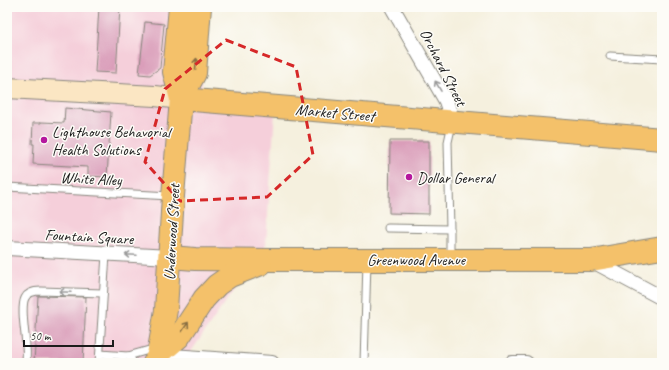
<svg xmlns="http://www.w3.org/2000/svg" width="669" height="370" viewBox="0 0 669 370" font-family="Caveat,sans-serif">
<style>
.built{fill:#f5cfda}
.building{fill:#da9eba}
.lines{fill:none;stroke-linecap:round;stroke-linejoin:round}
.lane-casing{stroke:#88867d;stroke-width:9}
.street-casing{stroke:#88867d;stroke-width:16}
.secondary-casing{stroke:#88867d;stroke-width:22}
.primary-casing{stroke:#88867d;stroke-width:24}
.lane{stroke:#fff;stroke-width:7}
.street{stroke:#fff;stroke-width:14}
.secondary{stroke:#fbe6c3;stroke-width:20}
.primary{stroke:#f4c16a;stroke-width:22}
.oneway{stroke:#886e43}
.oneway2{stroke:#999}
.marked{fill:none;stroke:#d62828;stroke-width:3;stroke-dasharray:8 5;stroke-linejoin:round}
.poi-dot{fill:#b5179e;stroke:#fdfcf7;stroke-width:1.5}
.labels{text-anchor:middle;stroke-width:3;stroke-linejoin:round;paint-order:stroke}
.street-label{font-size:16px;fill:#1c1c1c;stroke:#fdfcf7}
.poi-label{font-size:16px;fill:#1c1c1c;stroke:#fdfcf7;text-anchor:start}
</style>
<rect width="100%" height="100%" fill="#fdfcf7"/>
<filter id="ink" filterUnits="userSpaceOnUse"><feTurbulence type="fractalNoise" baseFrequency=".025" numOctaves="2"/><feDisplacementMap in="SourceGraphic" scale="8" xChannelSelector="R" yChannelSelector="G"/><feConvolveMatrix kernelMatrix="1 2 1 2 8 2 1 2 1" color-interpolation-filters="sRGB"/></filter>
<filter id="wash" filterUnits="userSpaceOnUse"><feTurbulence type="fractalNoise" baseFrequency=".012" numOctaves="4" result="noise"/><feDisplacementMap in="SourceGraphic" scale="16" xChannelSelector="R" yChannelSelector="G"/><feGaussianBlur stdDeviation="0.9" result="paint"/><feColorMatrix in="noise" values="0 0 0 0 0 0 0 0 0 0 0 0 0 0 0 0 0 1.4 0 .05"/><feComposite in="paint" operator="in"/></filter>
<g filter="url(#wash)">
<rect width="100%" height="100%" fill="#f5f0de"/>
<polygon class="built" points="7,7 206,7 202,89 276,97 266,244 183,363 7,363"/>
<g id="blocks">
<g class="building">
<polygon points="99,7 120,7 116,73 95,72"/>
<polygon points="145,22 164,24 160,68 150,75 139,74"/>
<polygon points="65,108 111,112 107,177 88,176 88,167 33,164 34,144 32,144 33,123 41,123 41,122 64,123"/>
<polygon points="390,141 429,141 429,214 389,213"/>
<polygon points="38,296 86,297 83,363 34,363"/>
</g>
</g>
</g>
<g filter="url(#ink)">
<use href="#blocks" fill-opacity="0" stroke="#88867d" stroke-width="1"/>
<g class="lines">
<g class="lane-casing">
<g id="lane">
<polyline points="610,56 662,59"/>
<polyline points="7,187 170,196"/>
<polyline points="388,228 450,229"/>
<polyline points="450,257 450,229 448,142 452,124"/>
<polyline points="100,354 128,356 156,348"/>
<polyline points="128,356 134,363"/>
<path d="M26,363C26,358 27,353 26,347C26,336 20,308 25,298C28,292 35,291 41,291L103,293"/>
<polyline points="99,363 106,254"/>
<polyline points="364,363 367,262"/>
</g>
</g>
<g class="street-casing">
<g id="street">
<polyline points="392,7 446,101 453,122"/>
<polyline points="7,248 170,257"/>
<polyline points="591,260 662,298"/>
<polyline points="158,355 272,363"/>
<polyline points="512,363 526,363"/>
</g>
</g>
<g class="secondary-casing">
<polyline id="secondary" points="7,88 155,96 181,99"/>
</g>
<g class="primary-casing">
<g id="primary">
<polyline points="181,99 662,139"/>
<polyline points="181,99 195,73 200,7"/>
<polyline points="170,257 195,259 271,260 591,260 662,248"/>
<polyline points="158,355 179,337 204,299 217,285 230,276 261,264"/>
<polyline points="154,363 158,355 166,310 173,196 181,99 174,72 180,7"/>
</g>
</g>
<use href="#lane" class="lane"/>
<use href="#street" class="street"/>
<use href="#secondary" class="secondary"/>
<use href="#primary" class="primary"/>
</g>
<defs><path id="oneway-shaft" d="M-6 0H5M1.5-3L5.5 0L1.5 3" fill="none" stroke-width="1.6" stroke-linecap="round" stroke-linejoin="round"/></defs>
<g class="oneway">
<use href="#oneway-shaft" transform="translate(196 64) rotate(-85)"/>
<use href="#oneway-shaft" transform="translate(185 327) rotate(-56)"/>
</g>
<g class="oneway2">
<use href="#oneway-shaft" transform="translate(438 86) rotate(-120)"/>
<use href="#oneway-shaft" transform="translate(131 255) rotate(-177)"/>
<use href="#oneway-shaft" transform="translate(65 292) rotate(-177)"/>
</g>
</g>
<path class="marked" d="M226,40L296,67L313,155L267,197L180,201L145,162L165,89Z"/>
<g class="poi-dot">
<circle cx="44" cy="140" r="4"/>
<circle cx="409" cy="177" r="4"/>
</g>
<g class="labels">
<g class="street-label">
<text transform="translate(444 67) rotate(63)" y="6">Orchard Street</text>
<text transform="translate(335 112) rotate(5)" y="6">Market Street</text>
<text transform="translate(91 178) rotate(3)" y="6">White Alley</text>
<text transform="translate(171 232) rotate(-87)" y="6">Underwood Street</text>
<text transform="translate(89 236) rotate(3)" y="6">Fountain Square</text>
<text x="416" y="265">Greenwood Avenue</text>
</g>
<g class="poi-label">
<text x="52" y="137">Lighthouse Behavorial<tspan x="52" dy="18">Health Solutions</tspan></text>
<text x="417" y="183">Dollar General</text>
</g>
</g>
<rect width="669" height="370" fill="none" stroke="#fdfcf7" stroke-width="24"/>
<path d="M24 340v6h89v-6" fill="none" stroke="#1c1c1c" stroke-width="2"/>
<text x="30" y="340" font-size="12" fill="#1c1c1c" stroke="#fdfcf7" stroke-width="3" paint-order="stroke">50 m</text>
</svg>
